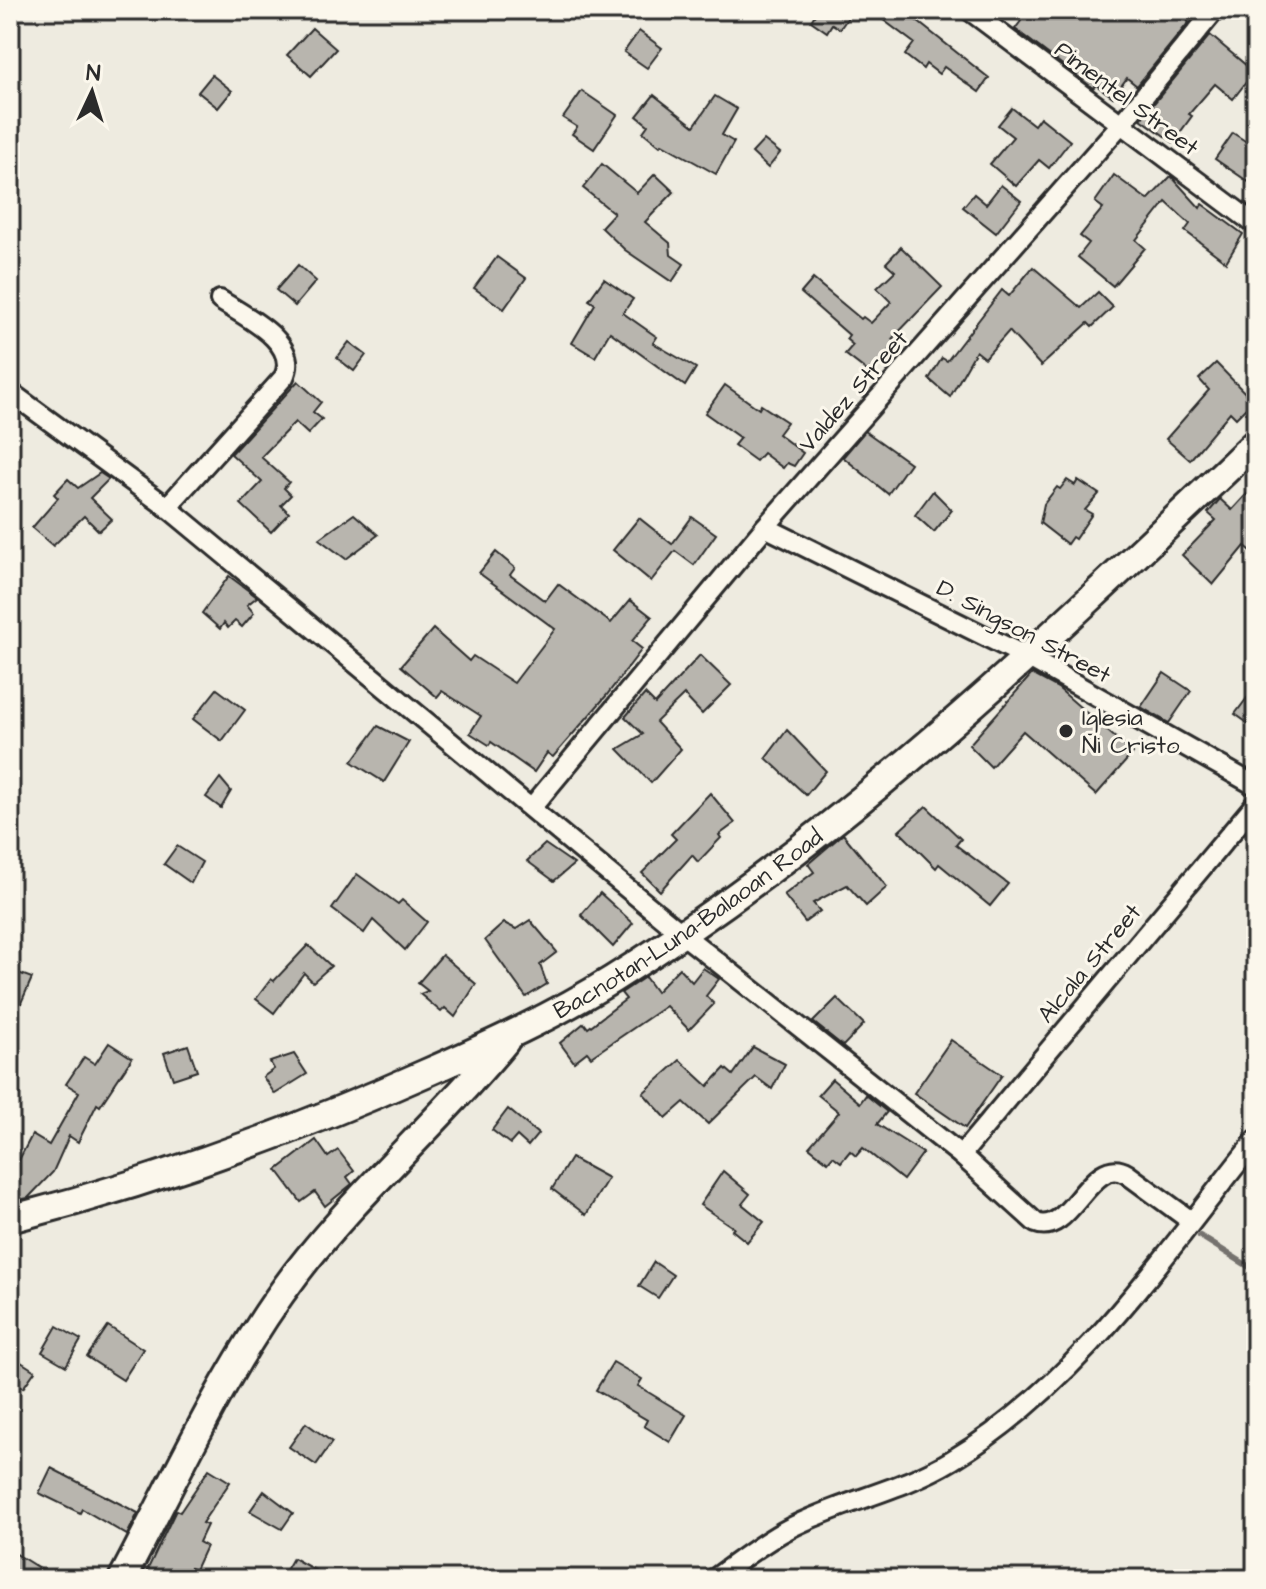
<svg xmlns="http://www.w3.org/2000/svg" width="1266" height="1589" viewBox="0 0 1266 1589" font-family="'Architects Daughter',sans-serif">
<style>
.lines{fill:none;stroke-linecap:round;stroke-linejoin:round}
.stream{stroke:#74726e;stroke-width:6}
.building{fill:#b8b5ae;stroke:#2b2b2b;stroke-width:2}
.street-casing{stroke:#2b2b2b;stroke-width:24}
.secondary-casing{stroke:#2b2b2b;stroke-width:32}
.street{stroke:#fbf7ec;stroke-width:18}
.secondary{stroke:#fbf7ec;stroke-width:26}
.poi-dot{fill:#2b2b2b;stroke:#fbf7ec;stroke-width:3}
.labels{text-anchor:middle;stroke-width:6;stroke-linejoin:round;paint-order:stroke}
.street-label{font-size:24px;fill:#2b2b2b;stroke:#fbf7ec}
.poi-label{font-size:24px;fill:#2b2b2b;stroke:#fbf7ec;text-anchor:start}
</style>
<rect width="100%" height="100%" fill="#eeebe0"/>
<filter id="ink" filterUnits="userSpaceOnUse"><feTurbulence type="fractalNoise" baseFrequency=".0125" numOctaves="2"/><feDisplacementMap in="SourceGraphic" scale="16" xChannelSelector="R" yChannelSelector="G"/><feConvolveMatrix kernelMatrix="1 2 1 2 8 2 1 2 1" color-interpolation-filters="sRGB"/></filter>
<g filter="url(#ink)">
<g class="lines">
<polyline class="stream" points="1200,1236 1256,1271"/>
</g>
<g class="building">
<polygon points="810,10 853,10 840,29 832,24 827,32 811,21 816,13"/>
<polygon points="870,10 903,10 989,78 979,92 944,67 939,74 926,64 923,69 905,55 914,43"/>
<polygon points="1007,10 1174,10 1189,22 1137,86 1127,78 1113,97 1096,85 1093,88 1015,29 1021,21"/>
<polygon points="312,28 336,49 311,76 287,55"/>
<polygon points="639,31 662,48 647,68 624,52"/>
<polygon points="1210,35 1254,72 1233,99 1215,84 1189,114 1192,116 1173,142 1141,119"/>
<polygon points="212,75 232,91 218,108 198,92"/>
<polygon points="582,91 617,115 594,149 572,134 577,127 563,118"/>
<polygon points="654,95 694,126 715,96 737,109 722,135 734,142 716,174 662,144 660,146 643,132 648,125 637,116"/>
<polygon points="1012,108 1034,125 1040,117 1070,141 1049,168 1039,160 1016,186 990,164 1013,137 998,125"/>
<polygon points="1233,133 1256,148 1250,158 1256,163 1256,187 1215,159"/>
<polygon points="764,140 780,153 768,168 752,153"/>
<polygon points="602,164 637,193 655,174 674,192 645,222 670,243 671,255 684,264 672,282 625,250 601,227 614,213 583,188"/>
<polygon points="1114,175 1148,200 1171,176 1200,208 1202,204 1243,234 1226,262 1185,231 1190,224 1166,202 1136,240 1145,248 1113,286 1078,257 1089,243 1080,236 1103,208 1095,202"/>
<polygon points="1001,185 1021,201 996,233 963,207 974,194 986,204"/>
<polygon points="901,247 942,287 892,339 895,342 871,374 845,354 853,345 846,339 849,335 801,293 813,279 861,319 863,317 871,323 891,302 877,288 895,271 886,263"/>
<polygon points="497,257 526,278 504,309 474,288"/>
<polygon points="298,265 316,281 295,306 276,290"/>
<polygon points="1033,267 1081,308 1098,292 1113,307 1092,327 1088,323 1041,366 1009,331 985,358 976,351 950,397 929,379 942,358 947,361 1002,290 1009,296"/>
<polygon points="604,279 633,299 623,313 657,337 653,343 696,368 685,386 610,332 595,357 572,343 595,304 589,300"/>
<polygon points="349,342 366,355 354,371 337,358"/>
<polygon points="1216,363 1253,401 1236,418 1230,412 1190,460 1166,439 1209,390 1199,379"/>
<polygon points="298,381 321,402 313,412 322,419 308,434 295,422 261,457 289,482 284,488 291,495 281,505 289,513 271,532 241,504 262,482 231,454"/>
<polygon points="725,385 759,409 761,405 787,422 778,434 803,453 794,466 787,463 783,468 763,453 756,461 734,445 740,438 705,413"/>
<polygon points="865,431 910,463 888,494 843,457"/>
<polygon points="100,473 109,479 90,498 112,519 99,531 84,516 53,546 32,528 58,498 54,494 68,479 78,488"/>
<polygon points="1067,480 1075,485 1078,480 1099,494 1085,510 1092,514 1075,539 1072,537 1067,544 1040,523 1044,504 1057,487 1060,489"/>
<polygon points="1256,484 1256,555 1245,546 1213,585 1182,555 1216,520 1208,513 1220,499 1232,510"/>
<polygon points="933,491 952,510 934,532 915,515"/>
<polygon points="354,514 378,535 346,559 319,539"/>
<polygon points="692,517 716,534 694,565 675,551 651,581 613,550 639,518 672,544"/>
<polygon points="496,552 515,568 510,575 545,601 558,584 611,623 630,600 652,617 632,641 642,649 606,696 553,757 547,753 534,772 491,742 489,745 470,733 481,716 442,691 437,697 401,666 433,629 469,661 473,656 514,683 555,629 479,573"/>
<polygon points="229,576 257,597 247,605 254,613 242,627 235,621 228,628 224,623 220,629 202,613"/>
<polygon points="700,655 731,685 702,714 684,695 656,722 681,749 651,783 618,749 643,734 625,717 645,694 655,704"/>
<polygon points="1164,673 1191,691 1169,723 1141,707"/>
<polygon points="1032,674 1058,688 1133,753 1096,795 1023,731 991,767 969,745"/>
<polygon points="1256,686 1256,729 1235,714"/>
<polygon points="217,689 245,710 222,741 193,719"/>
<polygon points="378,726 409,742 384,782 352,762"/>
<polygon points="787,730 826,771 806,795 766,758"/>
<polygon points="220,778 231,791 221,808 206,797"/>
<polygon points="710,793 735,823 719,835 721,838 698,862 692,855 660,891 642,873 676,839 671,834"/>
<polygon points="926,806 961,839 956,845 1008,884 990,906 939,864 936,868 899,831"/>
<polygon points="843,834 887,887 866,906 847,885 813,903 820,911 805,922 784,895 814,872 808,864"/>
<polygon points="545,844 574,864 554,881 527,861"/>
<polygon points="177,846 202,862 191,883 164,864"/>
<polygon points="357,874 398,904 402,900 427,922 405,950 373,920 364,933 332,909"/>
<polygon points="600,893 633,923 613,947 581,915"/>
<polygon points="530,920 557,952 540,965 547,984 526,997 485,940 504,923 516,929"/>
<polygon points="308,945 331,966 313,982 304,973 274,1013 256,999 271,979 274,981"/>
<polygon points="442,955 476,984 455,1017 445,1008 441,1012 420,994 428,991 418,983"/>
<polygon points="679,968 692,982 703,968 719,979 706,996 714,1004 689,1030 666,1006 591,1057 587,1052 574,1062 560,1043 584,1023 588,1028 626,999 621,993 645,977 656,992"/>
<polygon points="10,970 32,978 10,1028"/>
<polygon points="837,998 864,1024 843,1046 813,1022"/>
<polygon points="951,1040 1002,1075 965,1128 914,1093"/>
<polygon points="109,1043 132,1058 100,1106 97,1104 78,1142 69,1136 53,1172 28,1198 18,1200 10,1196 10,1177 32,1135 49,1145 79,1092 66,1084 84,1057 95,1064"/>
<polygon points="188,1045 197,1071 173,1079 164,1053"/>
<polygon points="753,1047 785,1064 772,1089 756,1077 708,1124 684,1102 666,1118 643,1093 680,1060 708,1086 725,1068 733,1075"/>
<polygon points="294,1054 307,1074 275,1094 263,1077 274,1069 270,1062"/>
<polygon points="832,1079 860,1103 866,1095 887,1112 877,1124 923,1153 903,1180 863,1148 856,1156 850,1151 841,1162 833,1156 828,1162 809,1147 839,1112 818,1095"/>
<polygon points="508,1109 538,1134 528,1146 517,1136 510,1144 492,1130"/>
<polygon points="316,1140 328,1157 338,1150 354,1171 347,1177 352,1184 325,1206 315,1192 301,1202 277,1170"/>
<polygon points="571,1158 608,1178 586,1215 552,1189"/>
<polygon points="723,1171 750,1194 742,1204 764,1222 747,1242 732,1230 734,1228 700,1205"/>
<polygon points="654,1262 673,1275 658,1298 639,1286"/>
<polygon points="57,1326 81,1340 66,1366 42,1352"/>
<polygon points="108,1326 143,1349 123,1380 87,1357"/>
<polygon points="10,1355 35,1371 23,1388 10,1379"/>
<polygon points="613,1362 642,1379 638,1386 686,1415 670,1442 644,1426 647,1420 596,1390"/>
<polygon points="306,1423 332,1442 316,1465 289,1447"/>
<polygon points="51,1468 138,1513 127,1535 82,1509 80,1513 39,1493"/>
<polygon points="209,1469 230,1482 202,1523 207,1525 199,1542 206,1546 195,1570 190,1568 184,1579 143,1579 176,1510 180,1512"/>
<polygon points="264,1491 293,1513 282,1529 250,1511"/>
<polygon points="10,1550 56,1579 10,1579"/>
<polygon points="293,1558 331,1579 281,1579"/>
</g>
<g class="lines">
<g class="street-casing">
<g id="street">
<polyline points="969,10 1256,225"/>
<path d="M10,392L167,507L681,933L961,1155L1036,1223C1071,1237 1091,1152 1127,1174L1191,1221"/>
<path d="M167,507L284,377C301,342 244,316 220,300"/>
<polyline points="765,527 1029,658 1256,786"/>
<polyline points="532,807 765,527 1121,124 1215,10"/>
<polyline points="961,1155 1256,803"/>
<path d="M714,1579C739,1561 763,1542 790,1528C842,1501 901,1491 952,1460C1079,1384 1165,1253 1256,1140"/>
</g>
</g>
<g class="secondary-casing">
<g id="secondary">
<path id="s1" d="M10,1219C154,1182 291,1133 426,1073C490,1045 554,1016 613,979C851,830 1054,634 1256,442"/>
<path d="M122,1579C177,1476 226,1365 297,1272C361,1189 439,1122 505,1042"/>
</g>
</g>
<use href="#street" class="street"/>
<use href="#secondary" class="secondary"/>
</g>
</g>
<circle class="poi-dot" cx="1066" cy="731" r="8"/>
<g class="labels">
<g class="street-label">
<text transform="translate(1127 98) rotate(37)" y="8">Pimentel Street</text>
<text transform="translate(853 391) rotate(-49)" y="8">Valdez Street</text>
<text transform="translate(1024 631) rotate(28)" y="8">D. Singson Street</text>
<text dy="8" stroke="none"><textPath href="#s1" startOffset="744">Bacnotan-Luna-Balaoan Road</textPath></text>
<text transform="translate(1089 963) rotate(-50)" y="8">Alcala Street</text>
</g>
<g class="poi-label">
<text x="1082" y="725">Iglesia<tspan x="1082" dy="28">Ni Cristo</tspan></text>
</g>
</g>
<rect width="1266" height="1589" fill="none" stroke="#fbf7ec" stroke-width="40"/>
<rect x="20" y="20" width="1226" height="1549" fill="none" stroke="#2b2b2b" stroke-width="3" filter="url(#ink)"/>
<g transform="translate(92 92) rotate(4)" stroke="#fbf7ec" stroke-width="6" paint-order="stroke">
<path d="M0-6L14 30L0 20L-14 30Z" fill="#2b2b2b"/>
<text y="-12" font-size="22" font-weight="bold" text-anchor="middle" fill="#2b2b2b">N</text>
</g>
</svg>
